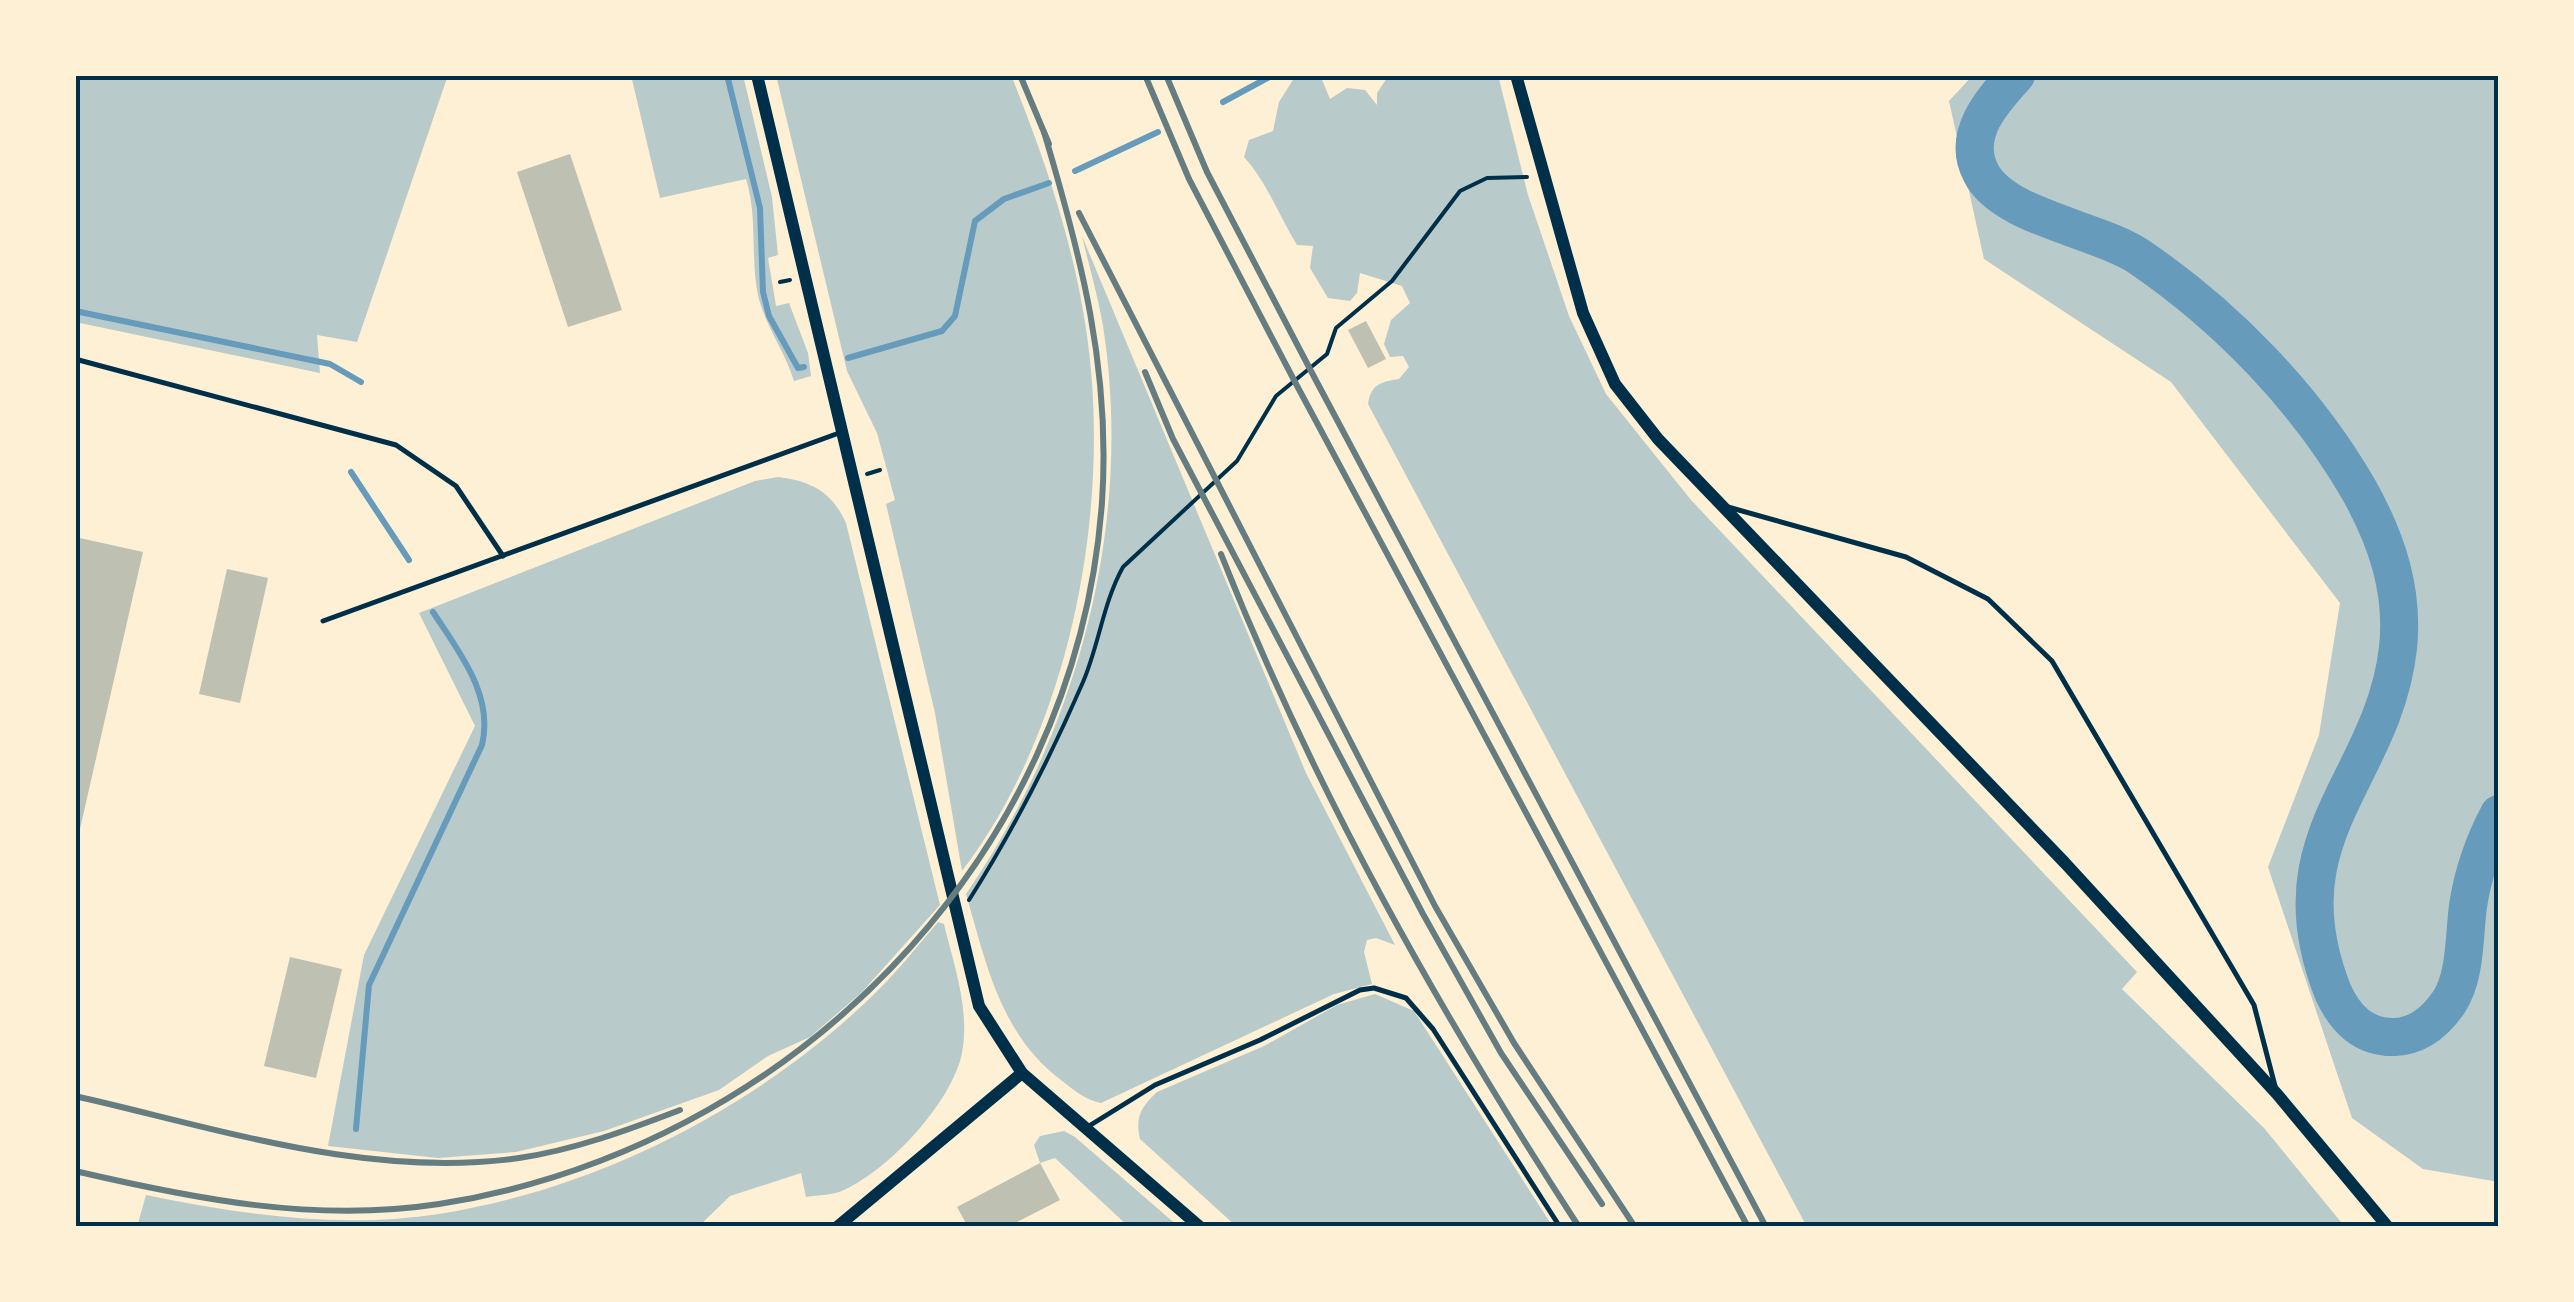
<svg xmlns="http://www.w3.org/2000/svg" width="2574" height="1302" viewBox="0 0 2574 1302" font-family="'PT Serif',serif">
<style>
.green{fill:#b9caca}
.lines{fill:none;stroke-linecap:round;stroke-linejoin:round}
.stream{stroke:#669bbc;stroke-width:6}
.river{stroke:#669bbc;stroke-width:38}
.building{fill:#bec0b2}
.path{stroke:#003049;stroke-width:4}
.service{stroke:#003049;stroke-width:5}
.tertiary{stroke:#003049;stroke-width:12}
.rail{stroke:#657d81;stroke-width:6}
.neatline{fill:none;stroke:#003049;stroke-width:4}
</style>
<rect width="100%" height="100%" fill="#fdf0d5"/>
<g class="green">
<polygon points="75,75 448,75 357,342 317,335 320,373 75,322"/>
<path d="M631,75H743L772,197L778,255L768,258L776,306L789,303L808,353L811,376L794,381C785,351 765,326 758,295C750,256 758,218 746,179L660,198Z"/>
<path d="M776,75H1011C1044,157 1073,241 1086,329C1113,505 1071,728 962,871L935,713L886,504L895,500L877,433L847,371Z"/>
<path d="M1296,75H1320L1330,99L1347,88L1365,90L1377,105V93L1389,75H1498L1528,195L1569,316L1606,394L1691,500L2137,972L2122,989L2264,1128L2345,1227H1807L1368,404C1371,384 1381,382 1399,379L1409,367L1403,356L1390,357L1384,344L1391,320L1410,303L1402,286L1360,273L1357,293L1350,301L1328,298L1310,268L1313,246L1297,245C1279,216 1267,182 1244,157L1249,140L1273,131L1279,102Z"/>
<polygon points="1973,75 2499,75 2499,1182 2423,1169 2352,1118 2268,867 2319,735 2340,603 2171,382 1984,259 1949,101"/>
<path d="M1082,236L1306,773L1395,945L1376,938L1367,940L1364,952L1372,984L1334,994L1101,1103C1085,1100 1074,1090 1061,1080C1000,1034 986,963 966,894C1078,731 1134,523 1103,326C1098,296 1089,266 1082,236Z"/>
<path d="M778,477C811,481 832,492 846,523L940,905L862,992L810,1037L768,1056L719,1090L604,1131L516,1152L438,1158L328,1146L364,955L475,726L419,613L755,481Z"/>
<path d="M938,922L944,924C954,966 970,1009 962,1053C952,1102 890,1169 844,1190C834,1195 818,1195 806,1197L801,1173L730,1196L698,1227H137L146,1195C242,1215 342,1229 439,1214C596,1189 752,1110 867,1001C893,977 915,949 938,922Z"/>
<path d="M1375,994L1414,1011L1553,1227H1237L1140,1139C1135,1117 1141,1107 1157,1092L1264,1046L1337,1005Z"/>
<polygon points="1064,1131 1075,1137 1179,1227 1129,1227 1055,1158 1040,1163 1034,1145 1040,1136"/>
</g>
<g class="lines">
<g class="stream">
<polyline points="727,75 760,208 763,292 769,316 798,368 804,367"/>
<polyline points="1223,102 1273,75"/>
<polyline points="1075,171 1158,132"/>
<polyline points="75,311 330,364 361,382"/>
<polyline points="848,358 942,331 955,316 975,221 1004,199 1049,183"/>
<polyline points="351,472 409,560"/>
<path d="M356,1129L369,985L482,745C494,695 459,652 433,612"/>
</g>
<path class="river" d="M2016,75C1992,101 1961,135 1981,173C2003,217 2097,229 2138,256C2226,316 2306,398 2359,490C2387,540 2404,591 2398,648C2383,781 2271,836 2333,992C2345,1019 2364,1038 2395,1037C2418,1036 2436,1021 2449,1002C2466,976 2464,936 2468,906C2473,873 2483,844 2499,814"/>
</g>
<g class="building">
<polygon points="570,154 622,310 568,327 517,172"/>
<polygon points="1366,321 1386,359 1368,368 1348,330"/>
<polygon points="75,537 143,552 77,842 75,842"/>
<polygon points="227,569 268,578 240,703 199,694"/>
<polygon points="290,957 342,969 316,1078 264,1066"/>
<polygon points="1040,1163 1060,1200 1015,1223 1017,1227 968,1227 957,1207"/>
</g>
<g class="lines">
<g class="path">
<polyline points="780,282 790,280"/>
<polyline points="867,474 880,470"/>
<path d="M969,900C1013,831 1050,758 1083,682C1099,645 1103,603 1123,567L1237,461L1276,396L1327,354L1336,328L1392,281L1460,191L1487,178L1527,177"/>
</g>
<g class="service">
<polyline points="75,359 396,445 456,486 503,556"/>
<polyline points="1728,507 1906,557 1988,599 2052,661 2254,1005 2275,1086"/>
<polyline points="323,621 839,433"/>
<polyline points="1089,1126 1155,1085 1260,1040 1360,990 1374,988 1406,998 1433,1029 1560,1227"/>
</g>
<g class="tertiary">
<polyline points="757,75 979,1006 1022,1073 1200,1227"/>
<polyline points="1516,75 1583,313 1615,384 1658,439 2065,863 2277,1094 2388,1227"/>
<polyline points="837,1227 1022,1073"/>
</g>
<g class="rail">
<polyline points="1020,75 1049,144"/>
<polyline points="1145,75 1189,179 1295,382 1748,1227"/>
<polyline points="1166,75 1207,172 1311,371 1766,1227"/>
<polyline points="1079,213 1435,906 1514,1043 1635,1227"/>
<polyline points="1145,372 1173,439 1423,914 1501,1053 1602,1204"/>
<path d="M1221,554C1315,792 1440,1013 1579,1227"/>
<path d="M75,1096C220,1129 369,1179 519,1158C574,1150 628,1130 680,1110"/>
<path d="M75,1171C195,1199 315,1223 439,1204C790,1149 1076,860 1102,502C1111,370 1081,256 1044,132"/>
</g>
</g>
<rect width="2574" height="1302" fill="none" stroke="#fdf0d5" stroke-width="155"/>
<rect x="78" y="78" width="2418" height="1146" class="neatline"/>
</svg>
